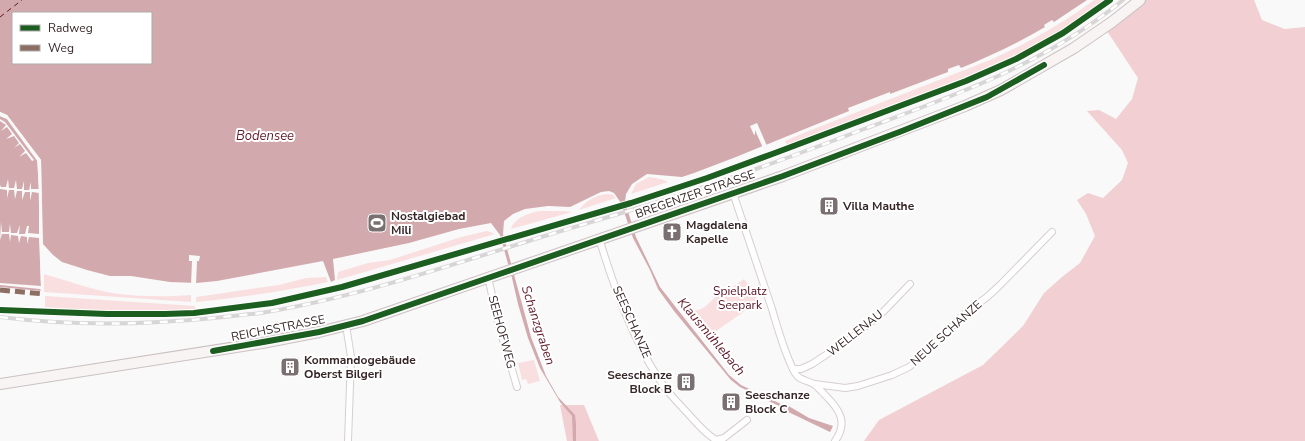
<svg xmlns="http://www.w3.org/2000/svg" width="1305" height="441" viewBox="0 0 1305 441" font-family="'Nunito Sans',sans-serif">
<style>
.green{fill:#fadfe1}
.forest{fill:#f1cfd2}
.water{fill:#d2aaad;fill-rule:evenodd}
.pier{fill:#f9f9f9}
.lines{fill:none;stroke-linecap:round;stroke-linejoin:round}
.ferry{stroke:#611a28;stroke-width:1;stroke-dasharray:5 4;stroke-linecap:butt}
.minor-casing{stroke:#d7cfcf;stroke-width:8}
.primary-casing{stroke:#cbc1c2;stroke-width:12}
.minor{stroke:#fefefe;stroke-width:6}
.primary{stroke:#f9f4f4;stroke-width:10}
.rail-casing{stroke:#d7d5d5;stroke-width:4}
.rail{stroke:#fff;stroke-width:2.5;stroke-dasharray:8;stroke-linecap:butt}
.quiet{stroke:#8d6e63;stroke-width:5;stroke-dasharray:10 5;stroke-linecap:butt}
.cycleway-casing{stroke:#fff;stroke-width:8}
.cycleway{stroke:#1b5e20;stroke-width:6}
.labels{text-anchor:middle;stroke-width:4;stroke-linejoin:round;paint-order:stroke}
.street-label{font-size:12px;fill:#372728;stroke:#fff}
.poi-label{font-size:12px;font-weight:bold;fill:#372728;stroke:#fff;text-anchor:start}
.park-label{font-size:12px;fill:#550e1f;stroke:#fff}
.water-label{font-size:13px;font-style:italic;fill:#611a28;stroke:#fff}
</style>
<rect width="100%" height="100%" fill="#f9f9f9"/>
<g class="green">
<path d="M1094,0H1105L1068,26L1039,44L996,65L940,88L787,146L785,141L806,132L990,60C1026,44 1062,24 1094,0Z"/>
<polygon points="649,177 661,179 668,182 631,194 636,184"/>
<path d="M609,194L613,195L616,198L579,210C585,201 597,194 609,194Z"/>
<path d="M540,211H563L572,212L511,229C515,217 529,213 540,211Z"/>
<polygon points="487,231 495,234 337,280 338,272 368,263 390,260 461,237"/>
<path d="M44,274C66,280 89,289 112,293C138,297 164,297 191,295V302L44,292Z"/>
<path d="M326,277L328,282C284,291 240,298 196,302V297L279,285L306,278Z"/>
<path d="M744,279L758,299L742,313L706,338L684,312C704,311 705,307 718,294L722,297L723,294Z"/>
<polygon points="45,296 195,306 195,309 163,311 72,310 72,309 45,307"/>
<polygon points="534,360 540,381 528,384 526,379 522,380 518,363"/>
</g>
<g class="forest">
<polygon points="1145,0 1254,0 1262,20 1285,29 1305,27 1305,441 864,441 879,420 983,365 1023,326 1044,293 1062,277 1080,263 1095,236 1086,214 1077,200 1088,193 1103,198 1122,180 1128,163 1122,150 1087,111 1099,110 1116,119 1132,99 1138,78 1107,31"/>
<polygon points="560,405 584,405 599,441 567,441"/>
</g>
<g class="water">
<path d="M0,0H1087L1054,22L1052,20L1044,25L1045,27C1018,43 990,56 961,68L959,65L948,69V72L890,94V92L848,108L849,111L736,157L694,173L682,177L647,174L632,184L626,194L625,202L636,237L660,287L729,375L741,385L781,404L787,405L809,418L833,426L830,432L780,408L779,406L740,387L731,380L674,311L658,289L650,270L633,238L621,203L614,193L609,191L601,192L570,207L548,206L525,209L513,214L504,221L503,234L531,337L546,376L558,397L575,415L576,424V441H573L572,416L560,402L540,368L528,338L518,304L512,278L500,235L491,223L459,229L409,243L333,259L335,280L331,282L323,261L217,281L196,283L170,282L131,276H110L87,270L62,262L53,255L43,244L41,160L7,115L0,112ZM13,13H151V63H13Z"/>
<polygon points="0,116 7,119 38,162 41,291 0,287"/>
</g>
<g class="pier">
<polygon points="0,112 7,115 41,160 43,291 41,291 40,289 0,285 0,283 41,286 39,238 29,237 27,244 27,237 21,236 19,243 18,236 11,235 10,242 9,234 2,234 0,240 1,222 2,232 9,232 10,224 11,233 17,233 20,225 19,234 25,234 27,226 29,226 28,233 39,234 39,193 32,192 30,201 30,192 25,192 22,200 22,191 17,191 15,199 14,190 9,190 7,198 7,190 0,189 0,185 1,187 6,187 8,179 9,188 14,188 16,180 17,189 22,189 24,181 24,190 29,190 31,182 31,189 39,189 37,160 7,119 0,116"/>
<polygon points="0,119 5,122 34,160 32,161 26,153 19,157 25,151 20,144 14,148 19,143 14,136 6,139 12,134 7,127 1,131 6,125 0,121"/>
<polygon points="757,123 767,146 763,148 755,130 755,134 754,135 750,126"/>
<polygon points="189,255 200,256 199,261 197,261 196,285 191,285 192,261 189,261"/>
</g>
<g class="lines">
<polyline class="ferry" points="0,17 22,0"/>
<g class="minor-casing">
<g id="minor">
<path d="M733,193C746,232 759,271 772,309C778,329 785,355 795,373C799,381 809,380 815,385C819,388 822,392 826,396C840,410 848,423 835,441"/>
<path d="M599,238C614,288 635,346 665,388C673,398 683,408 692,418C699,426 706,434 716,440L724,438L747,420"/>
<path d="M488,278C493,296 495,315 501,333C506,351 512,369 517,387"/>
<polyline points="346,325 351,357 348,441"/>
<polyline points="793,369 801,369 812,364 850,339 883,312 910,284"/>
<polyline points="815,384 845,388 858,386 892,375 909,367 924,355 963,315 987,297 999,286 1052,232"/>
</g>
</g>
<g class="primary-casing">
<polyline id="primary" points="0,384 262,343 319,332 363,321 783,176 965,106 1001,90 1074,48 1112,22 1140,0"/>
</g>
<use href="#minor" class="minor"/>
<use href="#primary" class="primary"/>
<g class="rail-casing">
<path id="rail" d="M0,317C71,326 143,325 214,318C229,316 245,315 261,313C359,297 453,264 548,235C601,219 654,204 707,186C760,168 812,149 864,129C956,95 1045,64 1123,0"/>
</g>
<use href="#rail" class="rail"/>
<polyline class="quiet" points="0,290 44,294"/>
<g class="cycleway-casing">
<g id="cycleway">
<polyline points="0,310 107,314 165,314 194,313 272,303 342,287 631,203 707,178 775,153 966,81 1016,59 1063,33 1110,0"/>
<polyline points="213,351 319,332 363,321 488,278 783,176 902,131 987,97 1044,65"/>
</g>
</g>
<use href="#cycleway" class="cycleway"/>
</g>
<defs>
<g id="building-square" transform="scale(1)"><rect x="-9" y="-9" width="18" height="18" rx="4" fill="#7b7071" stroke="#fff"/><path d="M-4-6H4V6H1V3H-1V6H-4ZM-2.5-4.3h1.7v1.8h-1.7ZM.8-4.3h1.7v1.8H.8ZM-2.5-1h1.7V.8h-1.7ZM.8-1h1.7V.8H.8Z" fill="#fff"/></g>
<g id="stadium-square" transform="scale(1)"><rect x="-9" y="-9" width="18" height="18" rx="4" fill="#7b7071" stroke="#fff"/><path d="M0-5a6.5 5 0 1 0 0 10a6.5 5 0 1 0 0-10ZM-3.5-1.8h7v3.6h-7Z" fill="#fff"/></g>
<g id="church-square" transform="scale(1)"><rect x="-9" y="-9" width="18" height="18" rx="4" fill="#7b7071" stroke="#fff"/><path d="M-1.2-6h2.4v3.5h3.3v2.4h-3.3V6h-2.4V-.1h-3.3v-2.4h3.3Z" fill="#fff"/></g>
</defs>
<g fill-rule="evenodd">
<use href="#building-square" x="829" y="206"/>
<use href="#stadium-square" x="377" y="223"/>
<use href="#church-square" x="672" y="232"/>
<use href="#building-square" x="290" y="367"/>
<use href="#building-square" x="686" y="382"/>
<use href="#building-square" x="731" y="402"/>
</g>
<g class="labels">
<g class="street-label">
<text transform="translate(695 194) rotate(-19)" y="4">BREGENZER STRASSE</text>
<text transform="translate(632 322) rotate(66)" y="4">SEESCHANZE</text>
<text transform="translate(278 328) rotate(-11)" y="4">REICHSSTRASSE</text>
<text transform="translate(502 332) rotate(75)" y="4">SEEHOFWEG</text>
<text transform="translate(855 333) rotate(-38)" y="4">WELLENAU</text>
<text transform="translate(946 333) rotate(-42)" y="4">NEUE SCHANZE</text>
</g>
<g class="poi-label">
<text x="843" y="210">Villa Mauthe</text>
<text x="391" y="220">Nostalgiebad<tspan x="391" dy="14">Mili</tspan></text>
<text x="686" y="229">Magdalena<tspan x="686" dy="14">Kapelle</tspan></text>
<text x="304" y="364">Kommandogebäude<tspan x="304" dy="14">Oberst Bilgeri</tspan></text>
<text x="672" y="379" text-anchor="end">Seeschanze<tspan x="672" dy="14">Block B</tspan></text>
<text x="745" y="399">Seeschanze<tspan x="745" dy="14">Block C</tspan></text>
</g>
<g class="park-label">
<text x="740" y="295">Spielplatz<tspan x="740" dy="14">Seepark</tspan></text>
</g>
<g class="water-label">
<text x="265" y="140">Bodensee</text>
<text transform="translate(539 325) rotate(72)" y="5">Schanzgraben</text>
<text transform="translate(712 336) rotate(50)" y="5">Klausmühlebach</text>
</g>
</g>
<rect x="12" y="12" width="140" height="52" fill="#ffffff" stroke="#afa9a9"/>
<rect x="20" y="25" width="20" height="6" fill="#1b5e20" stroke="#afa9a9"/>
<text x="48" y="32" font-size="12" fill="#372728">Radweg</text>
<rect x="20" y="45" width="20" height="6" fill="#8d6e63" stroke="#afa9a9"/>
<text x="48" y="52" font-size="12" fill="#372728">Weg</text>
</svg>
